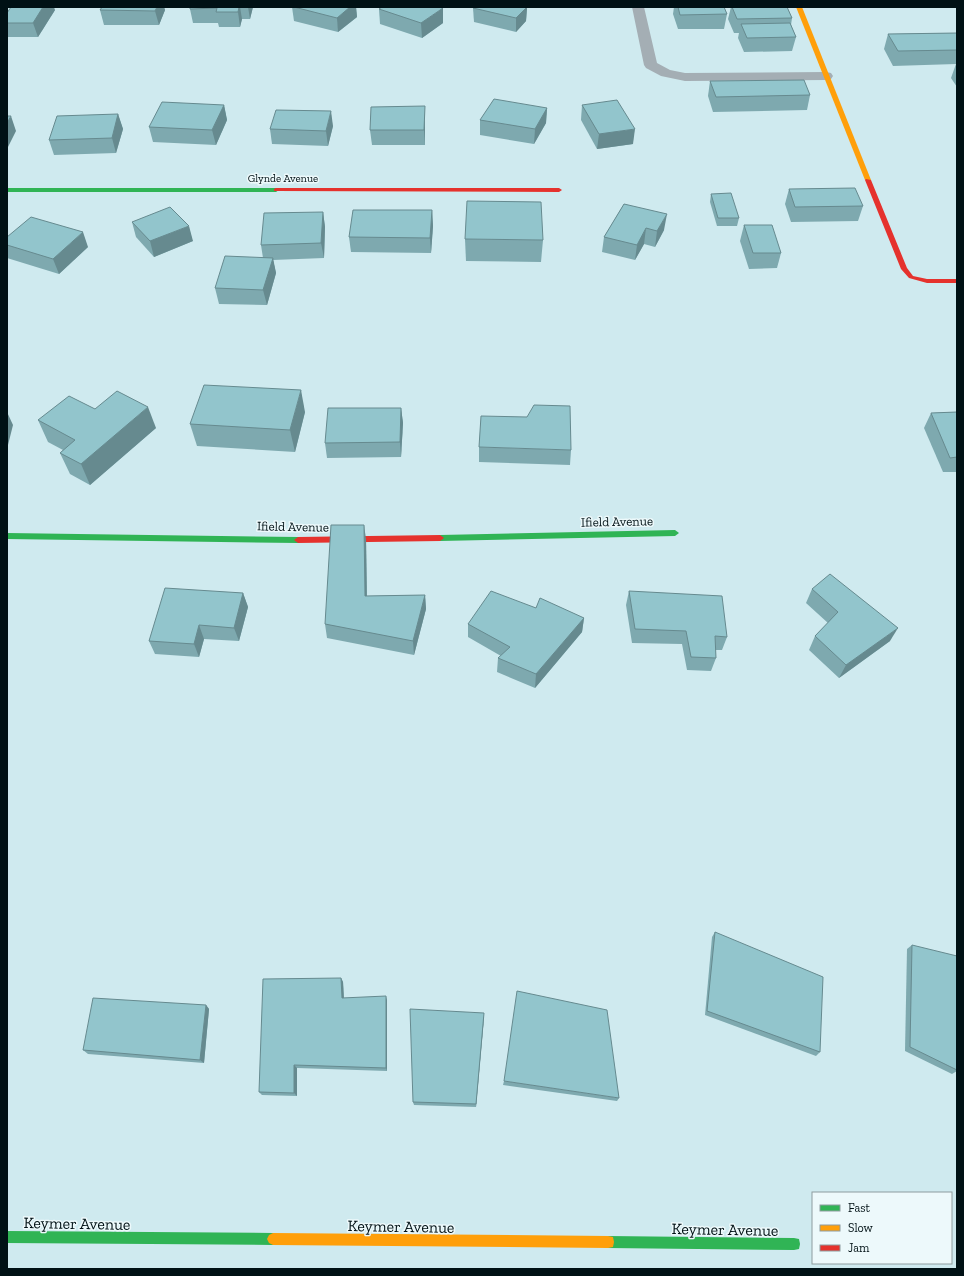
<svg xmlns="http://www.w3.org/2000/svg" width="964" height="1276" viewBox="0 0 964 1276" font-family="'Zilla Slab',serif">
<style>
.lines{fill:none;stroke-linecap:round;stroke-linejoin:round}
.street{fill:#a4aeb4;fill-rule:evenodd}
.fast{fill:#30b455;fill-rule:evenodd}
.slow{fill:#ff9f0a;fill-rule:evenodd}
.jam{fill:#e5322d;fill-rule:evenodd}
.wall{fill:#7ea9af}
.shaded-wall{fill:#668a8f}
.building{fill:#92c5cc;stroke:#668a8f}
.labels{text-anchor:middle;stroke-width:3;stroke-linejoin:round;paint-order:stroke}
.far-street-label{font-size:11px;fill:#001115;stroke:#edf9fb}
.street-label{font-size:13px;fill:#001115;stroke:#edf9fb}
.near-street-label{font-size:16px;fill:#001115;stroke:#edf9fb}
</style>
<rect width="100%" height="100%" fill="#cfeaef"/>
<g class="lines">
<polygon class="street" points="632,7 644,7 657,63 670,70 685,73 826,72 831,73 833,76 831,79 826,80 685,81 661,76 646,68 644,65"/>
<g class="fast">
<polygon points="7,188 276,188 279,190 276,192 7,192"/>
<polygon points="675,530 679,533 675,536 440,541 436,538 440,535"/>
<polygon points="7,533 298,537 302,540 298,543 7,539"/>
<polygon points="7,1231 273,1233 277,1235 279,1239 277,1243 273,1245 7,1243"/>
<polygon points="608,1236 794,1238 799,1239 800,1244 799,1249 794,1250 608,1248 603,1247 602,1242 603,1237"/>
</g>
<g class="slow">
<polygon points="796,7 802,7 871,180 870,181 865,180"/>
<polygon points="273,1233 608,1236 613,1237 614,1242 613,1247 608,1248 273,1245 269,1243 267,1239 269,1235"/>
</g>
<g class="jam">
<polygon points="866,179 871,180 907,268 913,276 927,279 957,279 957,283 927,283 909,278 901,269 865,180"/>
<polygon points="276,188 559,188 562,190 559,192 274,191 274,189"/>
<polygon points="440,535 444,538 440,541 298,543 294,540 298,537"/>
</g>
</g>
<g class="wall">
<polygon points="102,7 164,7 165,10 159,25 104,25 100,10"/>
<polygon points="190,7 253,7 250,19 242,19 240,27 219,27 218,23 193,23 190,9"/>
<polygon points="292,7 356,7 357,17 338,32 294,21"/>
<polygon points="674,7 724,7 727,14 724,29 678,29 673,14"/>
<polygon points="731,7 787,7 792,18 791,25 796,37 792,51 744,52 738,38 739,33 734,33 728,19"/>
<polygon points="473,8 527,8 526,21 516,32 474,22"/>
<polygon points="379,9 443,23 422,38 380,24"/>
<polygon points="55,10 38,37 7,37 7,13"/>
<polygon points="957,33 957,87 951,78 956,64 893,66 884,49 888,34"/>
<polygon points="710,81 810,95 807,110 713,112 708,96"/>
<polygon points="224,105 227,120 216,145 153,142 149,127"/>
<polygon points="582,105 633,144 597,149 581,120"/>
<polygon points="547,108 546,123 534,144 480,135 480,120"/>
<polygon points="118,114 123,129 116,153 54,155 49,140"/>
<polygon points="425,121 425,145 372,145 370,130"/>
<polygon points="333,126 328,146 272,144 270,129"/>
<polygon points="789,189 863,206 858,221 791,222 785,204"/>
<polygon points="711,194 739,218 737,226 717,226 710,202"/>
<polygon points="624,204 664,230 655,247 644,244 635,260 602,252 604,237"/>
<polygon points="432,210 433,226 431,253 351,252 349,237"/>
<polygon points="323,212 325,227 324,258 273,260 276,273 267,305 219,304 215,288 263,258 261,245"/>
<polygon points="132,222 193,241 154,257 136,237"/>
<polygon points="744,225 781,253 777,268 749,269 740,241"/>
<polygon points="7,237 88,247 59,274 7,258"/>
<polygon points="465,239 543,240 541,262 466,261"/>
<polygon points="401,408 403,423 401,457 327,458 325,443"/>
<polygon points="95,409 156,428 90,485 70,474 60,453 63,450 48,442 38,420"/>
<polygon points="305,412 295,452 197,446 190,424"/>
<polygon points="957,412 957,472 943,472 924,428 931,413"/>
<polygon points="479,447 571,450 570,465 479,462"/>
<polygon points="366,539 367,596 425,595 426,609 414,655 327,638 325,624"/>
<polygon points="812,589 890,641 839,678 809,650 815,636 828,623 806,603"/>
<polygon points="629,591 727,637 722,650 715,650 716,658 711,671 687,670 682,644 632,643 626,605"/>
<polygon points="243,593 248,607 239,641 204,639 199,657 155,654 149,641"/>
<polygon points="536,608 584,618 582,632 535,688 497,672 498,658 501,656 468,637 468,624"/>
<polygon points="715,932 820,1052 816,1056 705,1015 712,937"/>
<polygon points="912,945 957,1070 957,1071 952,1074 905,1051 907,949"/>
<polygon points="341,978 343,982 344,998 387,1000 387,1071 297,1068 297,1096 262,1095 259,1092"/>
<polygon points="206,1005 209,1009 204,1063 88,1054 83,1050"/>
<polygon points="484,1017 476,1107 414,1105 413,1102"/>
<polygon points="504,1081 619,1098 617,1101 503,1085"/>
</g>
<g class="shaded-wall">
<polygon points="43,7 54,7 55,10 38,37 33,23"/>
<polygon points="157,7 164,7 165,10 159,25 155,11"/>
<polygon points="239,7 240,7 242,19 240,27 238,12"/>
<polygon points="248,7 253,7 250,19"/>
<polygon points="350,7 356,7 357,17 338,32 337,18"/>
<polygon points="523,7 528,7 527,8 526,21 516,32 516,18"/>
<polygon points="443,8 443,23 422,38 421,23"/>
<polygon points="224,105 227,120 216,145 212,130"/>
<polygon points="425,106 425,145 424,130"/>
<polygon points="547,108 546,123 534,144 535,129"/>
<polygon points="331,111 333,126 328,146 326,131"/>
<polygon points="118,114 123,129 116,153 112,138"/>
<polygon points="11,116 16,131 7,149 7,123"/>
<polygon points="635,129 633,144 597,149 599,134"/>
<polygon points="432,210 433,226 431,253 430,238"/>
<polygon points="323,212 325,227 324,258 321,243"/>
<polygon points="667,214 664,230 655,247 657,231"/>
<polygon points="189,226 193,241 154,257 150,241"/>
<polygon points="646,228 644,244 635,260 637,245"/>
<polygon points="83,232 88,247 59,274 53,259"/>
<polygon points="273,258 276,273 267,305 263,290"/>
<polygon points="301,390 305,412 295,452 290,430"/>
<polygon points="148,407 156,428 90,485 81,464"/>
<polygon points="401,408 403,423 401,457 400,442"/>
<polygon points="7,412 13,425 7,449"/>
<polygon points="364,525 366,539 367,610 365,596"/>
<polygon points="243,593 248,607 239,641 234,628"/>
<polygon points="425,595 426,609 414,655 413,641"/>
<polygon points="584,618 582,632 535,688 536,674"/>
<polygon points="199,625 204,639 199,657 194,644"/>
<polygon points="898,628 890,641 839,678 846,665"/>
<polygon points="341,978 343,982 344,1002 342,998"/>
<polygon points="386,996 387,1000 387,1071 386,1068"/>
<polygon points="206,1005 209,1009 204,1063 200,1060"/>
<polygon points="484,1013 484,1017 476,1107 476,1104"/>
<polygon points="294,1065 297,1068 297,1096 294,1093"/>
</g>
<g class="building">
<polygon points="11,7 43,7 33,23 7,23 7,13"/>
<polygon points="102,7 157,7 155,11 100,10"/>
<polygon points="190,7 239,7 238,12 216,12 217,8 190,9"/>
<polygon points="294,7 350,7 337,18"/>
<polygon points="382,7 439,7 443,8 421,23 379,9"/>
<polygon points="474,7 527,7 516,18 473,8"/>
<polygon points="678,7 724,7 727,14 680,15"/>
<polygon points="732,7 787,7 792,18 737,19"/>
<polygon points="790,23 796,37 747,38 741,24"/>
<polygon points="957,33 957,50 898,51 888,34"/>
<polygon points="804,80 810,95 716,97 710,81"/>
<polygon points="494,99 547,108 535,129 480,120"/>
<polygon points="617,100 635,129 599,134 582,105"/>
<polygon points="162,102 224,105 212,130 149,127"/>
<polygon points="425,106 424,130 370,130 371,107"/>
<polygon points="276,110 331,111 326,131 270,129"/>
<polygon points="118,114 112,138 49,140 57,116"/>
<polygon points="7,116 11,116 7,123"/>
<polygon points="855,188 863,206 795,207 789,189"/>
<polygon points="731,193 739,218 718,218 711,194"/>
<polygon points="467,201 541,202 543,240 465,239"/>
<polygon points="624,204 667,214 657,231 646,228 637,245 604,237"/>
<polygon points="170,207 189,226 150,241 132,222"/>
<polygon points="353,210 432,210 430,238 349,237"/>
<polygon points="323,212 321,243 261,245 264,213"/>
<polygon points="31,217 83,232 53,259 7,245 7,237"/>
<polygon points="744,225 772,225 781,253 753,253"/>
<polygon points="225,256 273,258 263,290 215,288"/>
<polygon points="204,385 301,390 290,430 190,424"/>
<polygon points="117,391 148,407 81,464 60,453 75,440 38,420 69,396 95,409"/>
<polygon points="534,405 570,406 571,450 479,447 481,416 527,417"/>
<polygon points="328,408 401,408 400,442 325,443"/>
<polygon points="957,412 957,457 950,458 931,413"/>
<polygon points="331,525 364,525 365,596 425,595 413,641 325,624"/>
<polygon points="830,574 898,628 846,665 815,636 838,612 812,589"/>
<polygon points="165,588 243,593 234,628 199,625 194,644 149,641"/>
<polygon points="491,591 536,608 540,598 584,618 536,674 498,658 510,647 468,624"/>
<polygon points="629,591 722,596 727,637 715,636 716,658 691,657 686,631 635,629"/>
<polygon points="715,932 823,977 820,1052 707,1011"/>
<polygon points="912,945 957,956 957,1070 910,1047"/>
<polygon points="341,978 342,998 386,996 386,1068 294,1065 294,1093 259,1092 263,979"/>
<polygon points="517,991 607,1010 619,1098 504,1081"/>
<polygon points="93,998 206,1005 200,1060 83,1050"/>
<polygon points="410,1009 484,1013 476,1104 413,1102"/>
</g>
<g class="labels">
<g class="far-street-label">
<text x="283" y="182">Glynde Avenue</text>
</g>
<g class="street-label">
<text transform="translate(617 521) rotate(-1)" y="5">Ifield Avenue</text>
<text transform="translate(293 526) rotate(1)" y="5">Ifield Avenue</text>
</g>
<g class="near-street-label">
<text transform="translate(77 1223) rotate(1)" y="6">Keymer Avenue</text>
<text transform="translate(401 1226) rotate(1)" y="6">Keymer Avenue</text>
<text transform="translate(725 1229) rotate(1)" y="6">Keymer Avenue</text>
</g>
</g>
<rect width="964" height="1276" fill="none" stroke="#001115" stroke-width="16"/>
<rect x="812" y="1192" width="140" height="72" fill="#edf9fb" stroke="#8e9c9f"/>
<rect x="820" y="1205" width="20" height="6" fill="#30b455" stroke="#8e9c9f"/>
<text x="848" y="1212" font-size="12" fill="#001115">Fast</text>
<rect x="820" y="1225" width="20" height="6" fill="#ff9f0a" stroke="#8e9c9f"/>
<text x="848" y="1232" font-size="12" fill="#001115">Slow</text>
<rect x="820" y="1245" width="20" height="6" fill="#e5322d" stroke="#8e9c9f"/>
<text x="848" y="1252" font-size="12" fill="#001115">Jam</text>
</svg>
